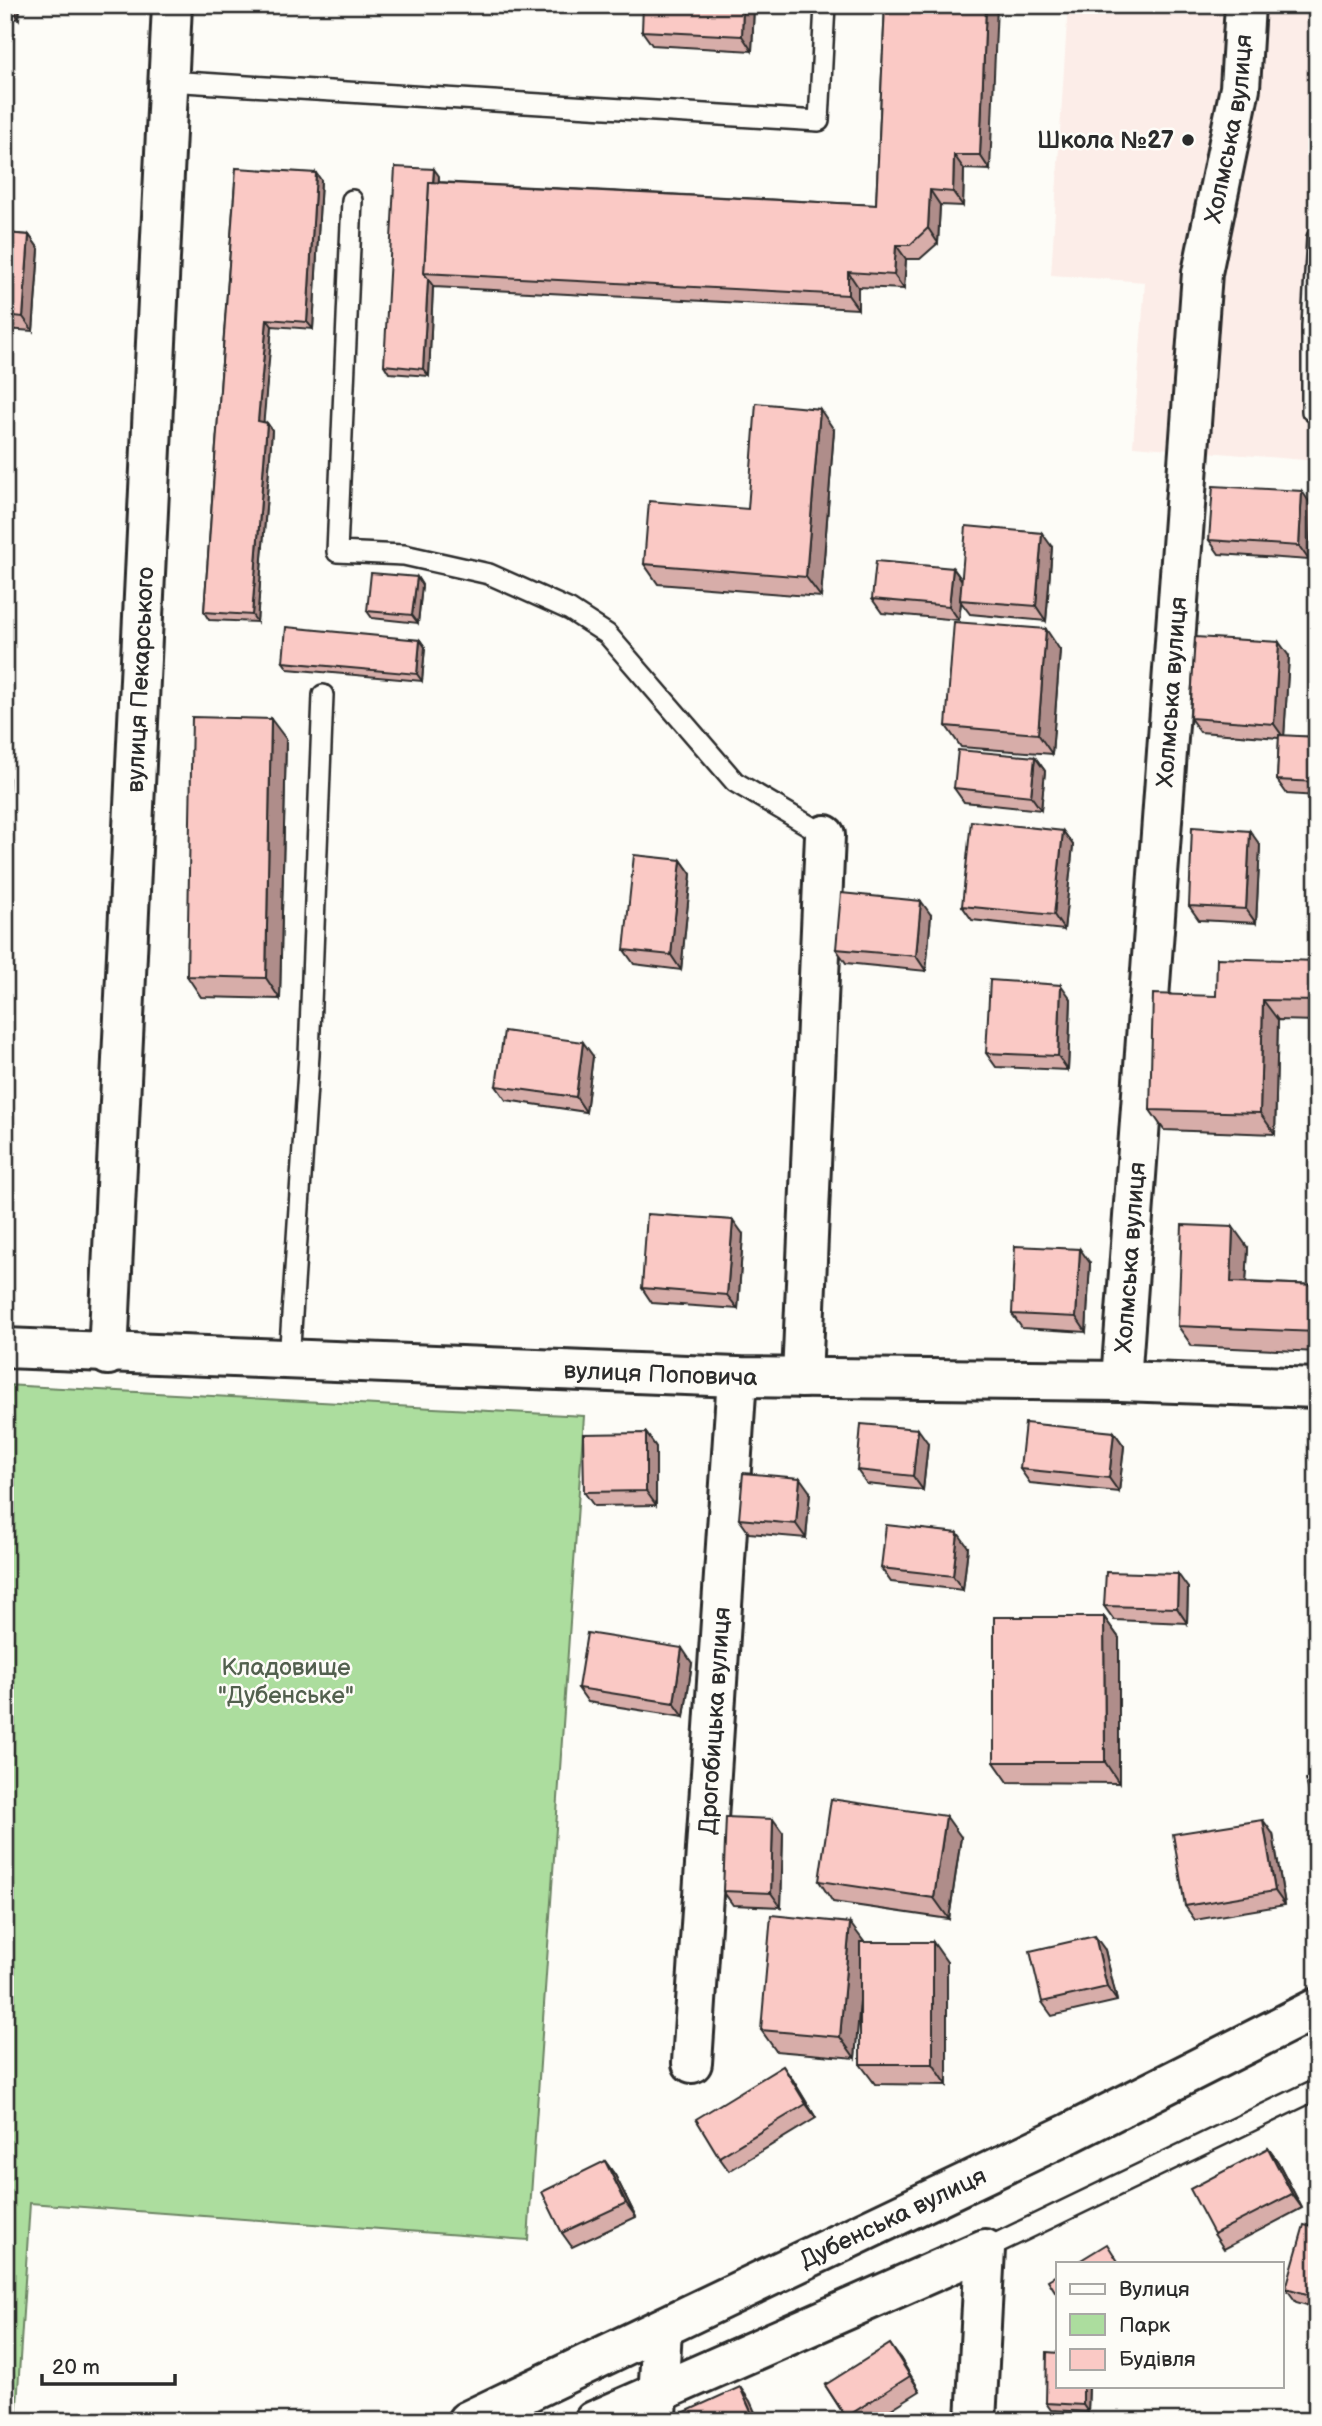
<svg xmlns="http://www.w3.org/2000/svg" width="1322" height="2426" viewBox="0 0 1322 2426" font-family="'Balsamiq Sans',sans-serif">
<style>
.built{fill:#fcede8}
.green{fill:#acdd9e;stroke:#6c8464;stroke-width:2}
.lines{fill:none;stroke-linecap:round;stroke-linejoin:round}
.service-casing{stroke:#2b2b2b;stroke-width:24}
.minor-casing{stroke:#2b2b2b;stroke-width:44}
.tertiary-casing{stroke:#2b2b2b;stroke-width:44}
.primary-casing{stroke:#2b2b2b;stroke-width:44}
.service{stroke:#fdfcf7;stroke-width:19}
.minor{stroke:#fdfcf7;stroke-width:38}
.tertiary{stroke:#fdfcf7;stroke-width:38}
.primary{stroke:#fdfcf7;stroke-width:38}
.wall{fill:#d7ada9;stroke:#2b2b2b;stroke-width:2}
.shaded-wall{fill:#af8d8a;stroke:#2b2b2b;stroke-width:2}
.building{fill:#fac9c5;stroke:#2b2b2b;stroke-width:2}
.poi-dot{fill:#2b2b2b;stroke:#fdfcf7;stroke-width:2.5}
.labels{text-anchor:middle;stroke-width:5;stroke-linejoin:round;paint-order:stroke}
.street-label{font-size:24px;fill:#2b2b2b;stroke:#fdfcf7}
.poi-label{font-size:24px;font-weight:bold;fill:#2b2b2b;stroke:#fdfcf7;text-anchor:end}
.park-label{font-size:24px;fill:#52604e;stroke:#fdfcf7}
</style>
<rect width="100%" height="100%" fill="#fdfcf7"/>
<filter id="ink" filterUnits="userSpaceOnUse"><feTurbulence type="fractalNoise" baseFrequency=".0143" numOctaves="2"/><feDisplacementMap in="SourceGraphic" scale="14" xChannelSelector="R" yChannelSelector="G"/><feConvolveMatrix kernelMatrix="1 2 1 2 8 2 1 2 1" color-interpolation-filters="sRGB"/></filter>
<g filter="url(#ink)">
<polygon class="built" points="1068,5 1317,5 1317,461 1133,446 1145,282 1051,275"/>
<polygon class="green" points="5,1385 584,1416 528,2240 30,2203 16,2421 5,2421"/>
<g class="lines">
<g class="service-casing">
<g id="service">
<polyline points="168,81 819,121 825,5"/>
<polyline points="352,200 337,552 404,555 489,574 570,610 607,634 735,782 825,835"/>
<polyline points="1317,238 1312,326 1312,411 1317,414"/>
<polyline points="289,1361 309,1055 323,695"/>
<polyline points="985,2249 1317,2089"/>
</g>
</g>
<g class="minor-casing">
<g id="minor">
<path id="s1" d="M108,1355L172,5"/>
<polyline points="802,1378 825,835"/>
<path id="s2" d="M1121,1381L1202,273L1240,88L1245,5"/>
<path id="s3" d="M692,2063L737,1377"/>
<polyline points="657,2415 662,2330"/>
<polyline points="594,2421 985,2249 976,2421"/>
</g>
</g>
<g class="tertiary-casing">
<g id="tertiary">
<path id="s4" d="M5,1348L737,1377L1121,1381L1317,1388"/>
</g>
</g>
<g class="primary-casing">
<g id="primary">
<path id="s5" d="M467,2421L1070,2133L1317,2008"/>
</g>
</g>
<use href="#service" class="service"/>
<use href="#minor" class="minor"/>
<use href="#tertiary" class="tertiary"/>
<use href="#primary" class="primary"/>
</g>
<g class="wall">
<polygon points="5,5 20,5 19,19 5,18"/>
<polygon points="754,5 752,51 652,45 642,31"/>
<polygon points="885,5 990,170 964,169 963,206 940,205 938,243 920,259 906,259 904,289 858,287 858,309 434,287 433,286 429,376 389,373 384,365 439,176 439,182 876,205"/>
<polygon points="236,168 321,180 313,329 272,326 263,422 267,423 272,430 257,622 209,620 204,612"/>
<polygon points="5,233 29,235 39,249 33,331 5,329"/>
<polygon points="834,430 821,597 658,584 644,564 748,509"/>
<polygon points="1312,506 1309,560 1219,554 1209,540"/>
<polygon points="1052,547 1046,621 970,614 961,602 959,620 882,613 872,599 953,568 962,580"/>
<polygon points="417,577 422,585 418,623 372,618 367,611"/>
<polygon points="420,640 425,647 422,681 288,669 283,662"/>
<polygon points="1060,650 1052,754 961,747 946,726"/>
<polygon points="1289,656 1284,736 1317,737 1317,796 1287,794 1277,780 1279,738 1200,732 1190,718"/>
<polygon points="286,739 280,999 201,997 187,976"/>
<polygon points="1035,757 1045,771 1041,810 964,802 954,788"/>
<polygon points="1063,831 1073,845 1064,930 972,920 962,906"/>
<polygon points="1260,845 1256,923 1199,920 1189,906"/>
<polygon points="681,860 691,874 681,970 634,964 624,950"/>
<polygon points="931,915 926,971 846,963 836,949"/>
<polygon points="1317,961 1317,1021 1278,1020 1275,1134 1164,1130 1150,1110 1216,996"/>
<polygon points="1071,999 1068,1070 996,1067 986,1053"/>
<polygon points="593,1056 586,1112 506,1100 496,1086"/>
<polygon points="743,1234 738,1309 652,1303 642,1288"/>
<polygon points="1248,1248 1246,1282 1317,1285 1317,1352 1192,1346 1178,1326"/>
<polygon points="1090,1263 1086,1332 1022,1328 1012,1314"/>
<polygon points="1114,1432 1124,1446 1119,1492 1030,1483 1020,1469"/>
<polygon points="646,1433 656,1447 656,1505 594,1506 584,1492"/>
<polygon points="928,1443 923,1490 867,1484 857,1470"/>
<polygon points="810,1492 806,1538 749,1533 739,1519"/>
<polygon points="968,1547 963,1590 891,1582 881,1568"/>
<polygon points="1188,1588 1187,1623 1114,1620 1104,1606"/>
<polygon points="1104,1617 1119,1638 1119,1783 1008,1782 994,1762"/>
<polygon points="692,1663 684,1717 588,1702 578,1688"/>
<polygon points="783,1833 781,1907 733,1905 723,1891"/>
<polygon points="1273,1834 1285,1905 1195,1920 1185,1906"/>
<polygon points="961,1837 949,1919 833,1902 819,1881"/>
<polygon points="864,1942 947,1962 947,2085 875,2084 860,2064 860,1991 855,2058 776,2051 761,2030"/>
<polygon points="1105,1950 1117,2001 1052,2016 1042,2002"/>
<polygon points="793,2080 816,2118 729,2171 719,2157"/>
<polygon points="1268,2148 1278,2162 1302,2208 1224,2249 1214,2234"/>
<polygon points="605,2161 615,2175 636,2217 572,2247 562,2233"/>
<polygon points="1317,2228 1317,2308 1296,2302 1286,2288"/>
<polygon points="900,2358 920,2391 872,2421 848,2421 825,2385"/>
<polygon points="1089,2386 1088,2412 1051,2410 1046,2403"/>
</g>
<g class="shaded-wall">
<polygon points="10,5 20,5 19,19"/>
<polygon points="743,5 754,5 752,51 742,36"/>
<polygon points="986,5 997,5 990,170 980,155"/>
<polygon points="954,155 964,169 963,206 953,192"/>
<polygon points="434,169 439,176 434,273 428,273"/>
<polygon points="316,173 321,180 313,329 307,322"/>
<polygon points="930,190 940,205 938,243 928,228"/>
<polygon points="29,235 39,249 33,331 23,317"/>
<polygon points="896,245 906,259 904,289 894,275"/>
<polygon points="848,272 858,287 858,309 848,295"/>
<polygon points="428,279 433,286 429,376 423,369"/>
<polygon points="267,319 272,326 263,428 258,421"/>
<polygon points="820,409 834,430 821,597 806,577"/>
<polygon points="267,423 272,430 257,622 252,615"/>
<polygon points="1302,491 1312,506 1309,560 1299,546"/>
<polygon points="1042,533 1052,547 1046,621 1036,606"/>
<polygon points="953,568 963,582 960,600 961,602 959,620 949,606"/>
<polygon points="417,577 422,585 418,623 412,615"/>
<polygon points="1046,629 1060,650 1052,754 1038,734"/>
<polygon points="420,640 425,647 422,681 417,674"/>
<polygon points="1279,642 1289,656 1284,738 1274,724"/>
<polygon points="271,719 286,739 280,999 266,978"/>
<polygon points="1035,757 1045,771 1041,810 1031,796"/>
<polygon points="5,773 9,778 5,859"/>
<polygon points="1063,831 1073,845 1064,930 1054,915"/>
<polygon points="1250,831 1260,845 1256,923 1246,909"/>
<polygon points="681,860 691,874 681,970 671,955"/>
<polygon points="921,901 931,915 926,971 916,956"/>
<polygon points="1061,985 1071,999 1068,1070 1058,1056"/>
<polygon points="1263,1000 1278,1020 1275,1134 1260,1113"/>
<polygon points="583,1042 593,1056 586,1112 576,1097"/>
<polygon points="733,1220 743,1234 738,1309 727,1295"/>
<polygon points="1233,1227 1248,1248 1245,1302 1231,1282"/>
<polygon points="1080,1249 1090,1263 1086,1332 1076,1317"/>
<polygon points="918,1429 928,1443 923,1490 913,1476"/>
<polygon points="1114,1432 1124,1446 1119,1492 1109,1478"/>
<polygon points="646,1433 656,1447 656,1505 646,1491"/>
<polygon points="800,1478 810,1492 806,1538 796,1524"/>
<polygon points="958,1533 968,1547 963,1590 953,1576"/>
<polygon points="1178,1574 1188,1588 1187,1623 1177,1608"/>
<polygon points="1104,1617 1119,1638 1119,1783 1105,1762"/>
<polygon points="682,1648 692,1663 684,1717 674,1703"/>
<polygon points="946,1816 961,1837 949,1919 934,1898"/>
<polygon points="773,1819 783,1833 781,1907 771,1893"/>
<polygon points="1263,1820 1273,1834 1285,1905 1275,1891"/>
<polygon points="850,1923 865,1943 855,2058 840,2037"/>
<polygon points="1095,1936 1105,1950 1117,2001 1107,1987"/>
<polygon points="933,1942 947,1962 947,2085 933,2064"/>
<polygon points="783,2066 793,2080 816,2118 806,2104"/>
<polygon points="1268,2148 1278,2162 1302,2208 1292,2194"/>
<polygon points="605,2161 615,2175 636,2217 626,2203"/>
<polygon points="890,2344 900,2358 920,2391 910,2376"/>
<polygon points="1083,2386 1089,2386 1088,2412 1083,2405"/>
<polygon points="740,2387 750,2401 759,2421 755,2421"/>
</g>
<g class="building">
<polygon points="643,5 743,5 742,36 642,31"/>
<polygon points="885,5 986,5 980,155 954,155 953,192 930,190 928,228 910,245 896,245 894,275 848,272 848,295 424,273 429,182 876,205"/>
<polygon points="395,167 434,169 433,182 429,182 424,273 428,279 423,369 384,365"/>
<polygon points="236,168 316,173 307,322 267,319 258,421 267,423 252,615 204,612"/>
<polygon points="5,233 29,235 23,317 5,315"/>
<polygon points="756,403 820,409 806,577 644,564 649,501 748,509"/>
<polygon points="1213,486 1302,491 1299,546 1209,540"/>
<polygon points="966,526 1042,533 1036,606 960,600"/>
<polygon points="876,561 953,568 949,606 872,599"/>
<polygon points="371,573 417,577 412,615 367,611"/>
<polygon points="954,622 1046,629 1038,734 946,726"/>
<polygon points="286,627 420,640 417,674 283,662"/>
<polygon points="1195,637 1279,642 1274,724 1190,718"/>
<polygon points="192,717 271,719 266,978 187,976"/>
<polygon points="1279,735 1317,737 1317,782 1277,780"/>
<polygon points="958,750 1035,757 1031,796 954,788"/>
<polygon points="971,821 1063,831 1054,915 962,906"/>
<polygon points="1192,827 1250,831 1246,909 1189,906"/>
<polygon points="634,855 681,860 671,955 624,950"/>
<polygon points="841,893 921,901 916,956 836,949"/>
<polygon points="1217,958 1317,961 1317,1001 1263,1000 1260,1113 1150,1110 1153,994 1216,996"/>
<polygon points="990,980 1061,985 1058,1056 986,1053"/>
<polygon points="504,1031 583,1042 576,1097 496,1086"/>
<polygon points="647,1214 733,1220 727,1295 642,1288"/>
<polygon points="1182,1225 1233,1227 1231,1282 1317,1285 1317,1332 1178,1326"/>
<polygon points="1015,1246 1080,1249 1076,1317 1012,1314"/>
<polygon points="1025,1423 1114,1432 1109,1478 1020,1469"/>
<polygon points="861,1424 918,1429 913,1476 857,1470"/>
<polygon points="646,1433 646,1491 584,1492 583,1434"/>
<polygon points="743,1473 800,1478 796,1524 739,1519"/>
<polygon points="886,1525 958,1533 953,1576 881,1568"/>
<polygon points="1106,1572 1178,1574 1177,1608 1104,1606"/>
<polygon points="994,1617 1104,1617 1105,1762 994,1762"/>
<polygon points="587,1633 682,1648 674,1703 578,1688"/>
<polygon points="1317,1778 1317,1825 1306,1780"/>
<polygon points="831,1799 946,1816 934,1898 819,1881"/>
<polygon points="726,1817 773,1819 771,1893 723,1891"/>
<polygon points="1263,1820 1275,1891 1185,1906 1173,1834"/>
<polygon points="771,1915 850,1923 840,2037 761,2030"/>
<polygon points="1095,1936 1107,1987 1042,2002 1030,1951"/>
<rect x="860" y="1942" width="73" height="122"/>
<polygon points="783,2066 806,2104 719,2157 696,2119"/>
<polygon points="1268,2148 1292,2194 1214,2234 1190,2189"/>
<polygon points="605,2161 626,2203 562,2233 542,2192"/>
<polygon points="1304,2225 1317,2228 1317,2297 1286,2288"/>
<polygon points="1107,2244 1119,2263 1076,2263"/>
<polygon points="1058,2274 1058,2296 1048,2280"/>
<polygon points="890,2344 910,2376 846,2417 825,2385"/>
<polygon points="1047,2352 1058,2353 1058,2386 1083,2386 1083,2405 1046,2403"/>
<polygon points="740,2387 755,2421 665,2421"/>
</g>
</g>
<circle class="poi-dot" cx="1188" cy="140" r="7"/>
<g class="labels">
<g class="street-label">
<text dy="8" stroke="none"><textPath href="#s2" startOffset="1258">Холмська вулиця</textPath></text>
<text dy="8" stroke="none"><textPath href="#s1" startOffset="676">вулиця Пекарського</textPath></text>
<text dy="8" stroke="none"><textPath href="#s2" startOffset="691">Холмська вулиця</textPath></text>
<text dy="8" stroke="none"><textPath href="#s2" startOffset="124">Холмська вулиця</textPath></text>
<text dy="8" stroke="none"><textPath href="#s4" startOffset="656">вулиця Поповича</textPath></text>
<text dy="8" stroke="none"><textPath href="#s3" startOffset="343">Дрогобицька вулиця</textPath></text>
<text dy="8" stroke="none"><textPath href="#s5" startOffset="472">Дубенська вулиця</textPath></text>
</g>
<g class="poi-label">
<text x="1174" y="148">Школа №27</text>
</g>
<g class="park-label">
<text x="286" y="1675">Кладовище<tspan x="286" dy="28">"Дубенське"</tspan></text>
</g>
</g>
<rect width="1322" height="2426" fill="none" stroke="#fdfcf7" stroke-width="28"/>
<rect x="14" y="14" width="1294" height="2398" fill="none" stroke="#2b2b2b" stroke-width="2.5" filter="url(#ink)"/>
<rect x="1056" y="2262" width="228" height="126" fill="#fdfcf7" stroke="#a9a8a5" stroke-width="2"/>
<rect x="1070" y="2284" width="35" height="10" fill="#fdfcf7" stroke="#a9a8a5" stroke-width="2"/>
<text x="1119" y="2296" font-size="21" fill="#2b2b2b">Вулиця</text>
<rect x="1070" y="2314" width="35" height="21" fill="#acdd9e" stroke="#a9a8a5" stroke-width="2"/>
<text x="1119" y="2332" font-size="21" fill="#2b2b2b">Парк</text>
<rect x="1070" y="2349" width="35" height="21" fill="#fac9c5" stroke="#a9a8a5" stroke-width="2"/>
<text x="1119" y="2366" font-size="21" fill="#2b2b2b">Будівля</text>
<path d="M42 2374v10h133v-10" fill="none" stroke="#2b2b2b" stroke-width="3.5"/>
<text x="52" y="2374" font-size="21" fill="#2b2b2b" stroke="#fdfcf7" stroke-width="5" paint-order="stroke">20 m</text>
</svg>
